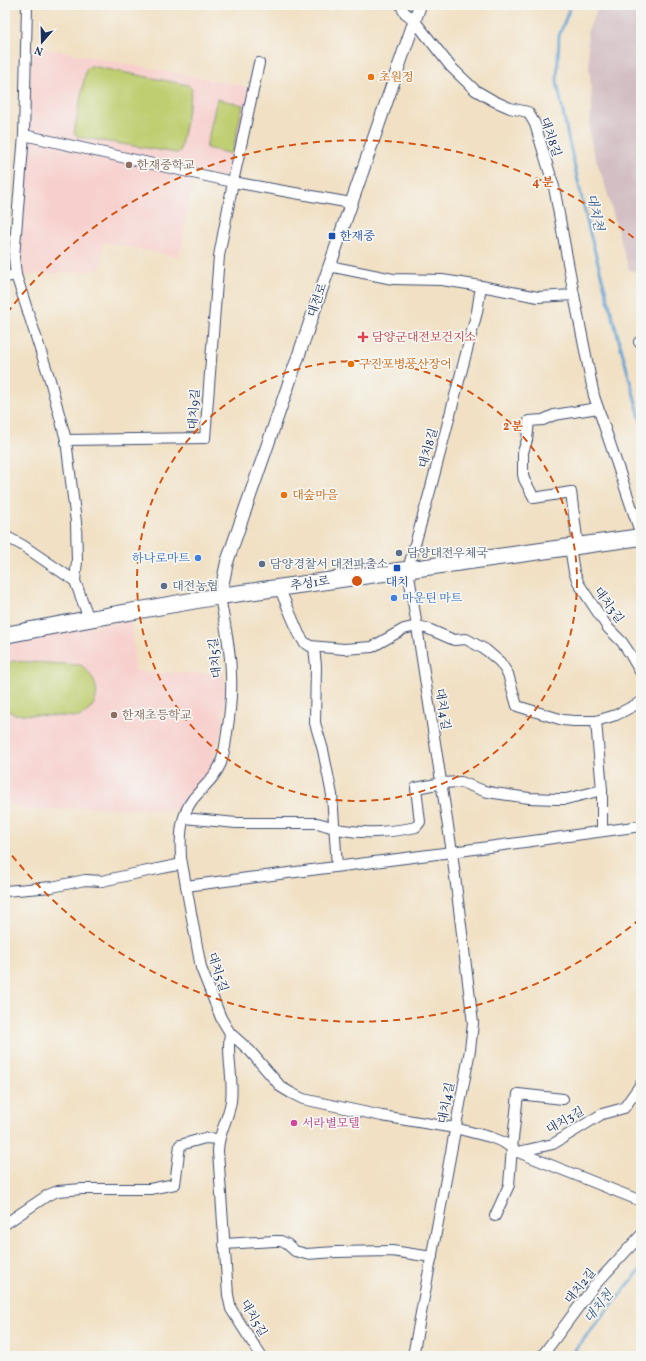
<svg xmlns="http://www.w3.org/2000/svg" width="646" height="1361" viewBox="0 0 646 1361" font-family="Vollkorn,'Noto Serif KR',serif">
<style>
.built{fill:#f7d0cd}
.industrial{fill:#d2bec3}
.green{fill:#bece70;stroke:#6c7e67}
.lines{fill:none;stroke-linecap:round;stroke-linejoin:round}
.stream{stroke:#5fa0d2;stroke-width:3}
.minor-casing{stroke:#3b4a6d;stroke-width:12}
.tertiary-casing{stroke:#3b4a6d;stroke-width:14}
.primary-casing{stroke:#3b4a6d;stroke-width:18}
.minor{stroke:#fff;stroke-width:10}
.tertiary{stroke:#fff;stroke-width:12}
.primary{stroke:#fff;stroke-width:16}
.ring{fill:none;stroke:#d45514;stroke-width:2;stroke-dasharray:7 5}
.food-dot{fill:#e8710a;stroke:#f6f6f2;stroke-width:1.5}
.education-dot{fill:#8d6e63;stroke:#f6f6f2;stroke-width:1.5}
.transit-dot{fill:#1a4fb4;stroke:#f6f6f2;stroke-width:1.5}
.health-dot{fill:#e0444e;stroke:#f6f6f2;stroke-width:1.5}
.service-dot{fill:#5c6f8a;stroke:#f6f6f2;stroke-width:1.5}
.shop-dot{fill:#3f7fe0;stroke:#f6f6f2;stroke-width:1.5}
.hotel-dot{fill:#d1479c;stroke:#f6f6f2;stroke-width:1.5}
.labels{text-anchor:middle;stroke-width:3.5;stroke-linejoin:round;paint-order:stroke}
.food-label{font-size:12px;fill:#c56008;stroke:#f6f6f2;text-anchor:start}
.street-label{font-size:12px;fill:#1b2f5e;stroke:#f6f6f2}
.education-label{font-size:12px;fill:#785e54;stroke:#f6f6f2;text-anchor:start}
.transit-label{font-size:12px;fill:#164399;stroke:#f6f6f2;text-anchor:start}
.health-label{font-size:12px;fill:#be3a42;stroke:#f6f6f2;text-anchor:start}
.service-label{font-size:12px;fill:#4e5e75;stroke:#f6f6f2;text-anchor:start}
.shop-label{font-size:12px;fill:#366cbe;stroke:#f6f6f2;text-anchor:end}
.hotel-label{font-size:12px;fill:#b23c85;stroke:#f6f6f2;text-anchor:start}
.water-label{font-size:13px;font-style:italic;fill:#335787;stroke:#f6f6f2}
.centre{fill:#d45514;stroke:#f6f6f2;stroke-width:2}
.ring-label{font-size:12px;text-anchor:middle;font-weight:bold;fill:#d45514;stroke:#f6f6f2;stroke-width:3.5;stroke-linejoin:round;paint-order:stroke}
</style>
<rect width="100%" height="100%" fill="#f6f6f2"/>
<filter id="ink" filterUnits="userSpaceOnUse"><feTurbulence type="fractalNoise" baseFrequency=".025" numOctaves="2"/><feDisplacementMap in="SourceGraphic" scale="8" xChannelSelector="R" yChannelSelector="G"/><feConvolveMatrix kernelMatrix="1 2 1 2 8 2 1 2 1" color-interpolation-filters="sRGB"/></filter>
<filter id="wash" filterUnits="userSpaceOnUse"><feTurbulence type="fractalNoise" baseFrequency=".012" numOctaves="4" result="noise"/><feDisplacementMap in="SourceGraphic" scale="16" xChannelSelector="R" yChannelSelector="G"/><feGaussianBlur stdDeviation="0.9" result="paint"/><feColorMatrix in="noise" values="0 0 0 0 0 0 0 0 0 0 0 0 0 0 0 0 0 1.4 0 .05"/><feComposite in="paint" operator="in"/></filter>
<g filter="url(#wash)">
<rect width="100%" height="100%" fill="#f1e0c3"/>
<g class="built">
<polygon points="32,46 250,87 229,178 195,171 179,257 103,242 100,270 22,276 20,258"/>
<polygon points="131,620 135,670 147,673 223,673 225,692 223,723 212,765 209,772 181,807 176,811 93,807 50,810 26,810 5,803 5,642"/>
</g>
<polygon class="industrial" points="599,5 641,5 641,272 629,270 605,185 593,151 589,131 592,105 587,33"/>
<g class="green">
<polygon points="91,66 188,85 192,89 180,151 177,153 78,137 74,133 86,69"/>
<polygon points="217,99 243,105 232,154 206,148"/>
<path d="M12,661L81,665C100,681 104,704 79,717L14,714L5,708V667Z"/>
</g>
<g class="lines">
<g class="stream">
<polyline points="571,5 559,36 557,82 568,137 589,230 641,421"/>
<polyline points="570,1356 641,1269"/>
</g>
</g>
</g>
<g filter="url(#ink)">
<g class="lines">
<g class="minor-casing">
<g id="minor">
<polyline points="401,5 404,12 414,20 451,67 475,90 494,101 510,108 528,112 535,124 554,187 574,295 538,297 481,286 477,312 430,491 408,569 452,852 473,1023 470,1050 413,1356"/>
<polyline points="24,135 233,182 259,63"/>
<polyline points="329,266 393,279 442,280 481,286"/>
<polyline points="16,275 14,257 24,135 27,5"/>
<polyline points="5,277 16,275 50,380 66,440"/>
<polyline points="574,295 594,396 641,535"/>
<polyline points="639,342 641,342"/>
<polyline points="5,536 22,545 75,581"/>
<polyline points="578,546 571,492 534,498 524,479 523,474 523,452 527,440 529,421 543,420 554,415 598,408"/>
<polyline points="570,547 574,572 579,584 608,628 622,642 630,654 641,673"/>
<polyline points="279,587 299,634 304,642 310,646 344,649 372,647 404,629 417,626 426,628 454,640 466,639 486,650 500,662 508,674 517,706 563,720 574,721 596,721"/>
<path d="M220,596C224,622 231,649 231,675C232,694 230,714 227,733C226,743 224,753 221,763C215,778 203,787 193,799C180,816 180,837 181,858L201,968L221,1018L230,1033C226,1055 234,1078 231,1101C229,1118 218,1133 218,1151L228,1295L231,1309L261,1356"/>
<polyline points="89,619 75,581 77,561 76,522 66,440 205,438 219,256 233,182 351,203"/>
<polyline points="314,647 316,666 315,723 323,750 332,795 337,866"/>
<path d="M184,818L236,823H316C325,824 333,829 343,830C365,834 394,832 416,827L420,822L416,788L442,783L461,782L484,791L494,793L529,798L557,799H566L602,790"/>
<polyline points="602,831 602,790 596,721 616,715 641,702"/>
<polyline points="186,886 452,852 641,826"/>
<polyline points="5,891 52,887 85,880 102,881 138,873 182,864"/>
<polyline points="230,1033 250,1051 281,1087 291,1093 303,1099 382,1116 455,1128 490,1137 503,1142 512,1148 518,1094 563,1099"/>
<polyline points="518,1152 641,1201"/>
<polyline points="495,1216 509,1185 512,1148 518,1152 553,1144 602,1114 624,1108 641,1084"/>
<polyline points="5,1224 48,1195 58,1191 82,1189 150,1189 175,1184 180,1145 205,1138 219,1139"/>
<polyline points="224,1244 275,1241 281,1241 287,1244 295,1251 306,1254 336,1252 392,1251 432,1257"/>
<polyline points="542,1356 594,1286 641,1235"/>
</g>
</g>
<g class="tertiary-casing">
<polyline id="tertiary" points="220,596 227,562 420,5"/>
</g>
<g class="primary-casing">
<polyline id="primary" points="5,635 89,619 220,596 641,537"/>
</g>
<use href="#minor" class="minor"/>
<use href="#tertiary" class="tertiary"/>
<use href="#primary" class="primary"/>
</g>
</g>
<g class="ring">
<circle cx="357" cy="581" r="220"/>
<path d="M640 919A441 441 0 0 1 7 849M7 313A441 441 0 0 1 640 243"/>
</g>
<g class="food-dot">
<circle cx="371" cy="77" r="4"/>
<circle cx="351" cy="364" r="4"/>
<circle cx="284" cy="495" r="4"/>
</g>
<g class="education-dot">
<circle cx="129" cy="165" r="4"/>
<circle cx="114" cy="715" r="4"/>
</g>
<g class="transit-dot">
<rect x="328" y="232" width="8" height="8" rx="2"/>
<rect x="393" y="564" width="8" height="8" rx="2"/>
</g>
<path class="health-dot" d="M361 331h4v4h4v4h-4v4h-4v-4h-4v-4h4z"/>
<g class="service-dot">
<circle cx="399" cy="553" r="4"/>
<circle cx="262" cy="564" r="4"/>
<circle cx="164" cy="586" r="4"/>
</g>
<g class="shop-dot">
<circle cx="198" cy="558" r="4"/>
<circle cx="394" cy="598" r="4"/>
</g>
<circle class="hotel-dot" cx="294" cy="1123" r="4"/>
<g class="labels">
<g class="food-label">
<text x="379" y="81">초원정</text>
<text x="359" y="368">구진포병풍산장어</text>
<text x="292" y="499">대숲마을</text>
</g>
<g class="street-label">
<text transform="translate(551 137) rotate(71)" y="4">대치8길</text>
<text transform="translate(317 300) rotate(-71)" y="4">대전로</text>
<text transform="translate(194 409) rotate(-86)" y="4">대치9길</text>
<text transform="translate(428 448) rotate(-75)" y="4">대치8길</text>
<text transform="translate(310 583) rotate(-8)" y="4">추성1로</text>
<text transform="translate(609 605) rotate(54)" y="4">대치3길</text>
<text transform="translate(215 658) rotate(-96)" y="4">대치5길</text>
<text transform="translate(443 709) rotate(81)" y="4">대치4길</text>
<text transform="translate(218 972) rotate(72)" y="4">대치5길</text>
<text transform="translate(446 1103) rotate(-79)" y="4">대치4길</text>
<text transform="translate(565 1120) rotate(-30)" y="4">대치3길</text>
<text transform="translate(580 1286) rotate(-51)" y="4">대치2길</text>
<text transform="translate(254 1318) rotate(60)" y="4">대치5길</text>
</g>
<g class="education-label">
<text x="137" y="169">한재중학교</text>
<text x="122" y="719">한재초등학교</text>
</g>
<g class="transit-label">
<text x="340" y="240">한재중</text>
<text x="397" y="586" text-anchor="middle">대치</text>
</g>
<g class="health-label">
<text x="372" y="341">담양군대전보건지소</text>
</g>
<g class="service-label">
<text x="407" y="557">담양대전우체국</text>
<text x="270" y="568">담양경찰서 대전파출소</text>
<text x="172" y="590">대전농협</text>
</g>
<g class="shop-label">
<text x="190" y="562">하나로마트</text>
<text x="402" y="602" text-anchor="start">마운틴 마트</text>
</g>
<g class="hotel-label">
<text x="302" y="1127">서라별모텔</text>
</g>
<g class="water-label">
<text transform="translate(596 212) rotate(77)" y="5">대치천</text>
<text transform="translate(598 1306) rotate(-51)" y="5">대치천</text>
</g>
</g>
<circle cx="357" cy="581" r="6" class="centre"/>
<g class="ring-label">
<text x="543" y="186">4 분</text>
<text x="513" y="430">2 분</text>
</g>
<rect width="646" height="1361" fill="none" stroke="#f6f6f2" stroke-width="20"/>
<g transform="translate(42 42) rotate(200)" stroke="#f6f6f2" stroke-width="3" paint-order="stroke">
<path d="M0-3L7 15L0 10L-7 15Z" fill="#1b2f5e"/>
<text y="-6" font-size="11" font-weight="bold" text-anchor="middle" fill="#1b2f5e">N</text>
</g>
</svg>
